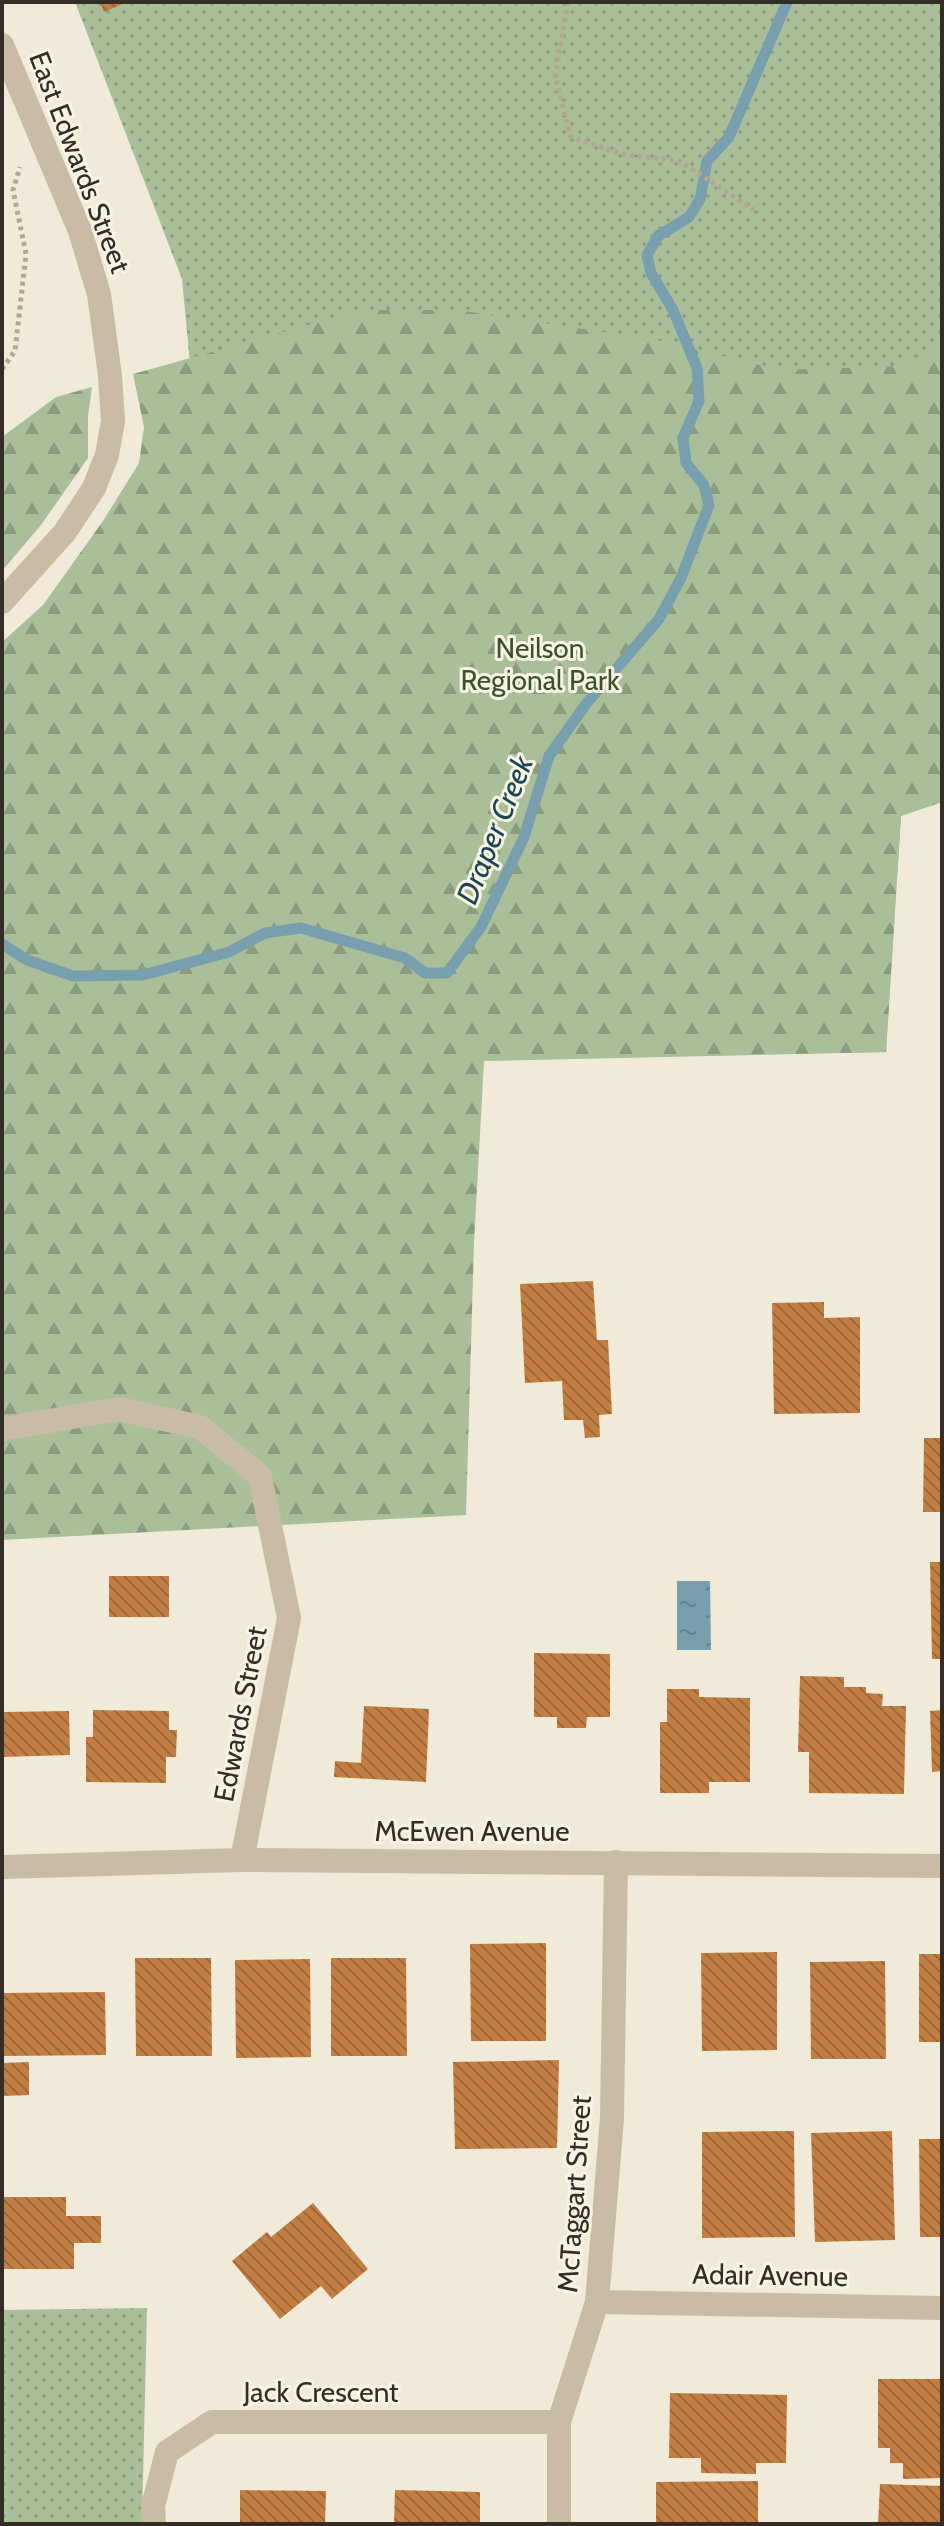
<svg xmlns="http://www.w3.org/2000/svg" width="944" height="2526" viewBox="0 0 944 2526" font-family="Cabin,sans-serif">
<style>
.grass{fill:url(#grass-dots)}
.forest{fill:url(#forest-firs)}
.water{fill:url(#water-ripples)}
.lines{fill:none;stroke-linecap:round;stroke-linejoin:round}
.stream{stroke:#789fad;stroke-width:11}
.building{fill:url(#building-back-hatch)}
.path{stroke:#b3a78f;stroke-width:5;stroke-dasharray:4 4;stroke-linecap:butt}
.street{stroke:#c8bca5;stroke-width:24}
.labels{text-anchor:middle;stroke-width:6;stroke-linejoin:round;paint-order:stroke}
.street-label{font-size:28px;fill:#342d26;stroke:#f8f4e4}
.park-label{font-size:28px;fill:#3a512a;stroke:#f8f4e4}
.water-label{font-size:30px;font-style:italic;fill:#1d4454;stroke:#f8f4e4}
</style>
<defs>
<pattern id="grass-dots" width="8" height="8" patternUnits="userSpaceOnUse" patternTransform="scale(2)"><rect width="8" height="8" fill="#aabf99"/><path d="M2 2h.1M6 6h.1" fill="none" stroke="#8b9c7d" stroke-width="1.8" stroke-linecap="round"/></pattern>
<pattern id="forest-firs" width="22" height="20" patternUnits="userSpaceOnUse" patternTransform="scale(2)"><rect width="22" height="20" fill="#aabf99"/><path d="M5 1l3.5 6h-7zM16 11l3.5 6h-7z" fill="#8b9c7d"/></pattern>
<pattern id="water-ripples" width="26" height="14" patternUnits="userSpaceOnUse" patternTransform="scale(2)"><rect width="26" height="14" fill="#789fad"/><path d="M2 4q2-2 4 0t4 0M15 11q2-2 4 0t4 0" fill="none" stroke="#63828d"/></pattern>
<pattern id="building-back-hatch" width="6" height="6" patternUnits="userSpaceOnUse" patternTransform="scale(2)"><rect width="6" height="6" fill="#c37f43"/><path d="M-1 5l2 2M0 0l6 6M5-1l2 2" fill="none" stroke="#9f6838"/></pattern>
</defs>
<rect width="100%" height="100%" fill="#f0ead8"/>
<g class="grass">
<polygon points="75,2 942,2 942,802 901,816 886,1052 31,1070 200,469 182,279"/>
<polygon points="147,2308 142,2524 2,2524 2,2310"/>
</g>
<g class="forest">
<polygon points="363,310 457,310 656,340 781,370 901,366 942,343 942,802 901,816 886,1052 484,1061 474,1243 466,1515 2,1540 2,642 43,605 103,521 139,463 144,427 133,374"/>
<polygon points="92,387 88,417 88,458 41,525 2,571 2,437 56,397"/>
</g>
<polygon class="water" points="677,1581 710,1581 711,1650 677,1650"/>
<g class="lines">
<polyline class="stream" points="2,944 27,960 73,976 143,975 229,952 265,933 301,928 405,958 425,973 447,973 481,927 524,837 549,756 586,704 659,619 681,578 709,505 704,485 686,463 683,438 699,401 697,368 673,310 651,273 647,255 658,236 689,217 700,199 707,161 729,137 787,2"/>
</g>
<g class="building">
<polygon points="100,2 127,2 104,12"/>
<polygon points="593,1281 597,1340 608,1340 612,1414 599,1415 600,1437 585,1438 583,1420 564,1420 562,1381 525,1383 520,1284"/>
<polygon points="824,1302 824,1318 860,1317 860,1413 774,1414 772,1303"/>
<polygon points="924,1438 942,1438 942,1512 923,1512"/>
<polygon points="930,1562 942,1562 942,1659 932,1659"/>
<rect x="109" y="1576" width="60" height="41"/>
<polygon points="534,1653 610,1654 610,1717 587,1717 586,1728 557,1728 557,1717 534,1717"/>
<polygon points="800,1676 844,1677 844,1687 866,1687 866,1693 883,1694 882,1706 906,1706 904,1794 809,1793 809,1752 798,1752"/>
<polygon points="667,1689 699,1689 699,1697 750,1698 750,1782 709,1782 709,1793 660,1793 660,1722 667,1722"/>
<polygon points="364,1706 429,1709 426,1782 334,1777 335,1761 361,1763"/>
<polygon points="93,1710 169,1711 169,1730 177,1730 176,1757 166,1757 166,1783 86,1782 86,1737 93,1737"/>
<polygon points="942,1710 942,1771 932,1772 930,1711"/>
<polygon points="69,1711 70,1755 2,1757 2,1712"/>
<polygon points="546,1943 546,2041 471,2041 470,1944"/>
<polygon points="777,1952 777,2050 702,2051 701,1953"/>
<rect x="919" y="1954" width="23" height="88"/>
<polygon points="135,1958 211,1958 212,2056 136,2056"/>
<polygon points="331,1958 406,1958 407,2056 331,2056"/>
<polygon points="310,1959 311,2057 236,2058 235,1960"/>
<polygon points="885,1961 886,2059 811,2059 810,1962"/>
<polygon points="105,1992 106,2055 2,2056 2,1993"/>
<polygon points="559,2060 557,2148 455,2149 453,2062"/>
<polygon points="29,2062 29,2095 2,2096 2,2063"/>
<polygon points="794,2131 795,2237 702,2238 702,2132"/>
<polygon points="892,2131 895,2240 815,2242 811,2133"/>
<polygon points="919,2139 942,2139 942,2237 920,2237"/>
<polygon points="3,2197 66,2197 66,2216 101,2216 101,2243 74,2243 74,2269 3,2269"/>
<polygon points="313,2203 368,2269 332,2299 321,2286 280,2319 232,2261 267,2232 271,2237"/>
<polygon points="878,2379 942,2379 942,2478 903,2479 903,2463 890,2463 890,2448 878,2448"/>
<polygon points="670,2393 787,2395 786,2463 756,2463 756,2474 701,2473 701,2458 669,2458"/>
<polygon points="758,2481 758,2524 656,2524 656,2482"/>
<polygon points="880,2484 942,2486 942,2524 878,2524"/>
<polygon points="240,2490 326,2491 325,2524 240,2524"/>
<polygon points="395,2490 480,2492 480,2524 394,2524"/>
</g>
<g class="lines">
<g class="path">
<polyline points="568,2 555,77 571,137 622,154 680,161 754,210"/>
<polyline points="2,369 15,351 26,254 13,190 20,167"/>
</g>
<g class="street">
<polyline points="2,45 80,231 99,294 110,376 113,421 107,455 94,488 65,532 2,602"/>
<polyline points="2,1429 119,1409 200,1427 260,1476 289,1618 242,1860"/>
<polyline points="2,1867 242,1860 942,1866"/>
<polyline points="597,2302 942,2308"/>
<polyline points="154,2524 153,2506 167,2452 212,2422 559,2422"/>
<polyline points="559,2524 559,2422 597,2302 612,2118 616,1862"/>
</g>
</g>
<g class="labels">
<g class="street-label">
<text transform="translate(80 162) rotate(69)" y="10">East Edwards Street</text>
<text transform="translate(240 1714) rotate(-79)" y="10">Edwards Street</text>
<text x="472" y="1841">McEwen Avenue</text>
<text transform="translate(574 2194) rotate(-86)" y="10">McTaggart Street</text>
<text transform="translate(770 2275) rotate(1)" y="10">Adair Avenue</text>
<text x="321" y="2402">Jack Crescent</text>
</g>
<g class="park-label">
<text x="540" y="658">Neilson<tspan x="540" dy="32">Regional Park</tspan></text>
</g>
<g class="water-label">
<text transform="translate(495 830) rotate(-68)" y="10">Draper Creek</text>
</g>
</g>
<rect width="944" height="2526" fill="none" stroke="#342d26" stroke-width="8"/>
</svg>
